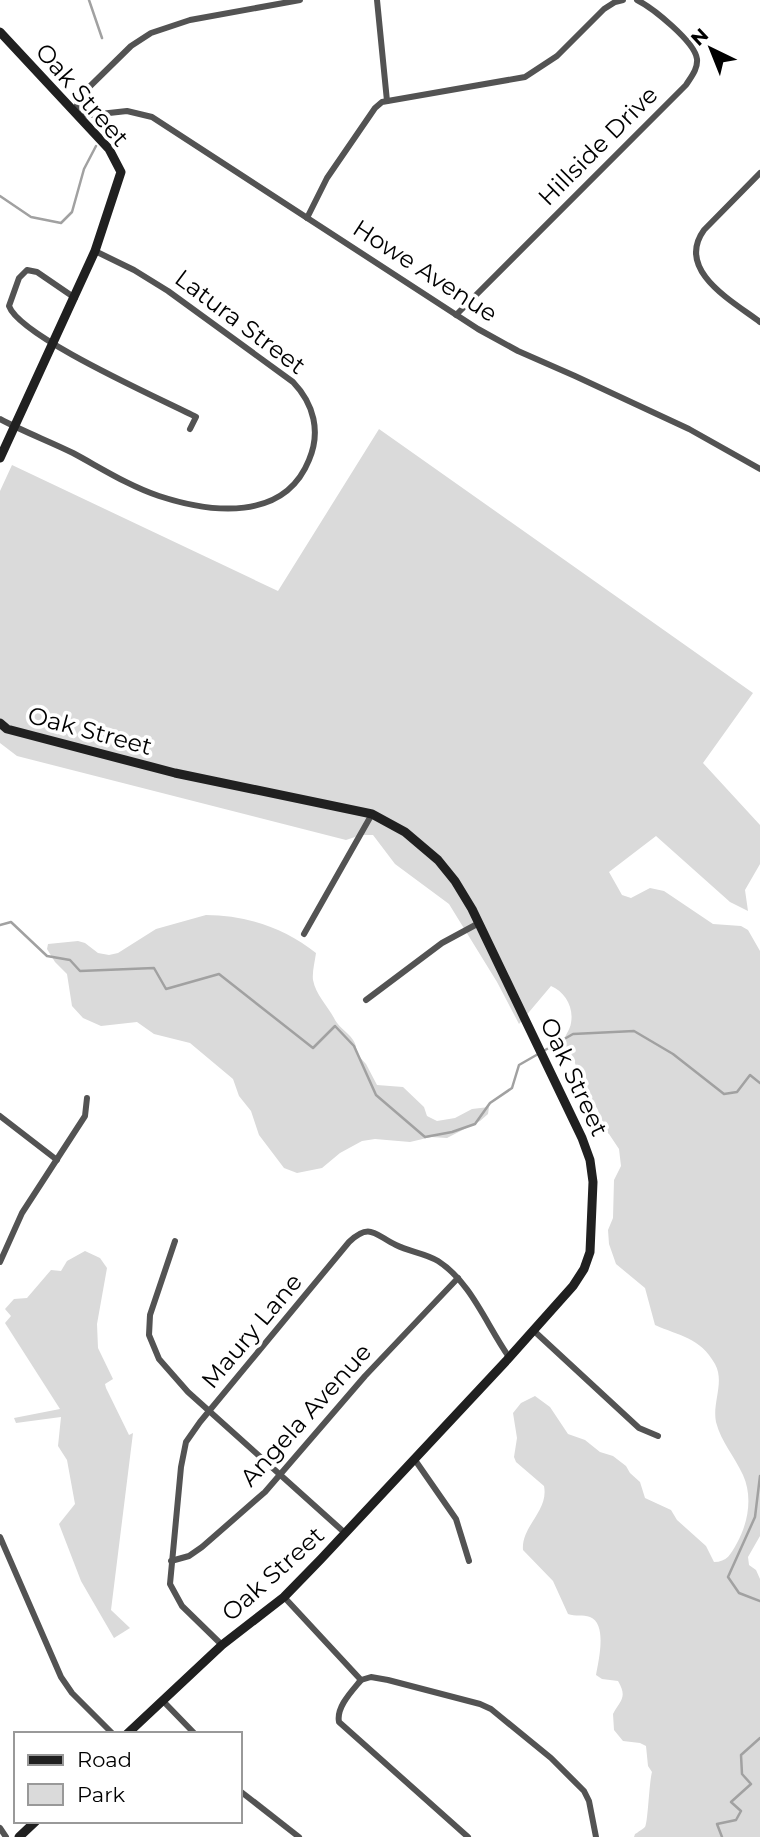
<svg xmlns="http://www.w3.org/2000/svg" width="760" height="1837" viewBox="0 0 760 1837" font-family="Montserrat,sans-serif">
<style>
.green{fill:#dadada}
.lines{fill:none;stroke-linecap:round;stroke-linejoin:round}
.stream{stroke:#a1a1a1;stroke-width:2.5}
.street{stroke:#535353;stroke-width:6}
.secondary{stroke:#202020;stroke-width:9}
.labels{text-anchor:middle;stroke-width:7;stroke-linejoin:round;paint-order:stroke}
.street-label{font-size:24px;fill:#000;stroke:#fff}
</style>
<rect width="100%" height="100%" fill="#fff"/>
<g class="green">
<path d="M379,429L753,693L703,763L760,825V864L745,890L748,911L730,902L656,836L609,872L622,895L631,898L650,888L664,891L713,924L741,926L748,930L760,951V1536L748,1557L749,1565L756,1570L760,1579V1837H634L635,1834C637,1833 644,1828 645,1827C648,1822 649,1783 652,1772L648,1766L646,1746L640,1743L623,1741L614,1730L613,1714C620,1700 628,1698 618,1681L602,1679L596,1675C598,1663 608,1624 590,1617C583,1614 575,1617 568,1614L553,1581L523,1550C521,1526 549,1511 544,1486L516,1462L514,1457L517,1438L513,1413L521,1403L535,1396L550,1407L568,1434L585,1440L600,1452L613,1456L626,1466L630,1473L640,1482L645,1498L671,1510L677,1520L706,1546L714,1562C727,1562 731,1554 737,1543C748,1523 753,1497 743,1475C735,1457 721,1442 716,1422C712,1403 725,1382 715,1364C700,1337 679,1336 655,1325L645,1288L616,1264L609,1244L608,1230L613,1218L614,1180L621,1166L619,1149L609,1134L602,1128L598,1110L582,1082L572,1055L562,1044C564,1037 570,1030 571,1023C574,1007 565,992 551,986L519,1024L497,982L449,904L395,864L373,835H361L346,840L17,756L0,743V491L12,465L278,591Z"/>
<path d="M206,915C246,915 285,928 316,953C315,961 312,972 313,980C316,995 327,1005 334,1018C340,1031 359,1037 356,1053L366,1064L377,1085L403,1087L424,1107L427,1116L437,1121L455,1118L472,1109L489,1107L488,1114L480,1121L447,1138L431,1137L410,1142L375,1139L362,1141L340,1153L322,1168L297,1173L284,1168L259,1135L251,1111L239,1096L233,1079L190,1043L154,1034L137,1022L101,1026L83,1018L72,1006L67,974L55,962L47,949L48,944L78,941L85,943L98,953L109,955L118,953L156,929Z"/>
<polygon points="85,1251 100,1258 107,1268 97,1324 98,1348 113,1379 105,1384 106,1388 129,1435 133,1433 111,1610 130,1628 114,1638 81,1581 59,1524 75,1504 67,1460 58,1446 61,1417 16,1423 14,1418 60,1409 5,1323 11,1316 5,1309 14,1299 27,1298 51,1270 61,1271 67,1261"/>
</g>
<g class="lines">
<g class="stream">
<polyline points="89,0 102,38"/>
<polyline points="0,196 31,217 61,223 72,212 84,169 96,146"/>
<polyline points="0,925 11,922 47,956 70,960 80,971 154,968 166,989 219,974 313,1048 335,1026 354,1046 376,1095 425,1137 452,1132 475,1124 490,1103 512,1088 519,1065 573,1034 634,1031 673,1054 724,1094 737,1092 750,1075 760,1083"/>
<polyline points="760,1476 755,1517 728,1577 739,1593 760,1601"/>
<polyline points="722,1837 717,1824 736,1820 741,1811 731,1802 751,1784 742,1774 741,1755 760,1738"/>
</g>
<g class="street">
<polyline points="300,0 190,20 151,33 131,46 78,98 76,113 91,115 127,111 152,117 478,329 518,351 575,376 689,429 760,469"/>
<polyline points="377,0 387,101"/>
<path d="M760,173L704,230C675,270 732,301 760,322"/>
<polyline points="307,218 327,178 375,108 382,102 525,77 557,56 604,9 615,2 623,0"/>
<path d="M75,298L37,272L27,270L19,278L9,306C20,337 161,399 196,417L190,429"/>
<path d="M456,315L686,85C691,77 698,69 697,59C695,42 653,8 637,0"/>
<path d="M0,419C24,432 49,441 73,453C101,468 129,486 159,496C211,513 284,522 309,460C321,432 314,404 293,382L168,291L134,270L95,251"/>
<polyline points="304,934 372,814"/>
<polyline points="366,1000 442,943 479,923"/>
<polyline points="0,1116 57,1160"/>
<polyline points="175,1241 150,1315 149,1335 159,1359 188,1392 345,1533"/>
<polyline points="0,1262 22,1213 85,1116 87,1098"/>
<polyline points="533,1330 639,1428 658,1436"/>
<polyline points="415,1460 456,1519 469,1561"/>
<polyline points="0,1537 61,1677 72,1693 113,1734"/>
<polyline points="171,1561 189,1556 202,1547 265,1492 365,1376 458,1278"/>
<polyline points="284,1597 361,1680 371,1677 388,1680 480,1704 491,1709 551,1758 584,1791 589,1801 596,1837"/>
<path d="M222,1645L182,1606L170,1584L181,1467L186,1442L200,1422L349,1242C370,1222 375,1235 396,1245C410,1252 425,1253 438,1261C471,1282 487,1326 509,1357"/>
<path d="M361,1680C352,1691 336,1707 339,1722L468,1837"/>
<polyline points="163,1701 195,1734"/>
<polyline points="240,1791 299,1837"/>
<polyline points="0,1828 6,1837"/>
</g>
<g class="secondary">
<polyline points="0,32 109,149 121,172 95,251 0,458"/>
<polyline points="0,723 7,729 175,773 372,814 405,832 438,860 455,881 472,909 582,1138 590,1160 593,1182 590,1252 584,1269 573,1286 507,1360 321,1559 284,1597 222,1645 127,1734"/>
<polyline points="19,1837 36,1821"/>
</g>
</g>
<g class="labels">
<g class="street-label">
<text transform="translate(82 95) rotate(49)" y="8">Oak Street</text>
<text transform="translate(598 146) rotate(-45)" y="8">Hillside Drive</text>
<text transform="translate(425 271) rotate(33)" y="8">Howe Avenue</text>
<text transform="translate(240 322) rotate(37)" y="8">Latura Street</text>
<text transform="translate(90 731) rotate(15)" y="8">Oak Street</text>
<text transform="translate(574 1077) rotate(65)" y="8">Oak Street</text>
<text transform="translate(252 1331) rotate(-50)" y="8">Maury Lane</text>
<text transform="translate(306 1415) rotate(-48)" y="8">Angela Avenue</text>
<text transform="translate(273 1574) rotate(-42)" y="8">Oak Street</text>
</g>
</g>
<rect x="14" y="1732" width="228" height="91" fill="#ffffff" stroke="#999999" stroke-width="2"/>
<rect x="28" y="1755" width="35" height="10" fill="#202020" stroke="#999999" stroke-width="2"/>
<text x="77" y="1767" font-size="21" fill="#000000">Road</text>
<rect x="28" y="1784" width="35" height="21" fill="#dadada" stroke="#999999" stroke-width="2"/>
<text x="77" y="1802" font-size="21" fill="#000000">Park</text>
<g transform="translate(711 49) rotate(317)" stroke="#ffffff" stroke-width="5" paint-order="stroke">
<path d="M0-5L12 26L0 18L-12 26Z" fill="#000000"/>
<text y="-10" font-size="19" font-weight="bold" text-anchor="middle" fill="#000000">N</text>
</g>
</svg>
